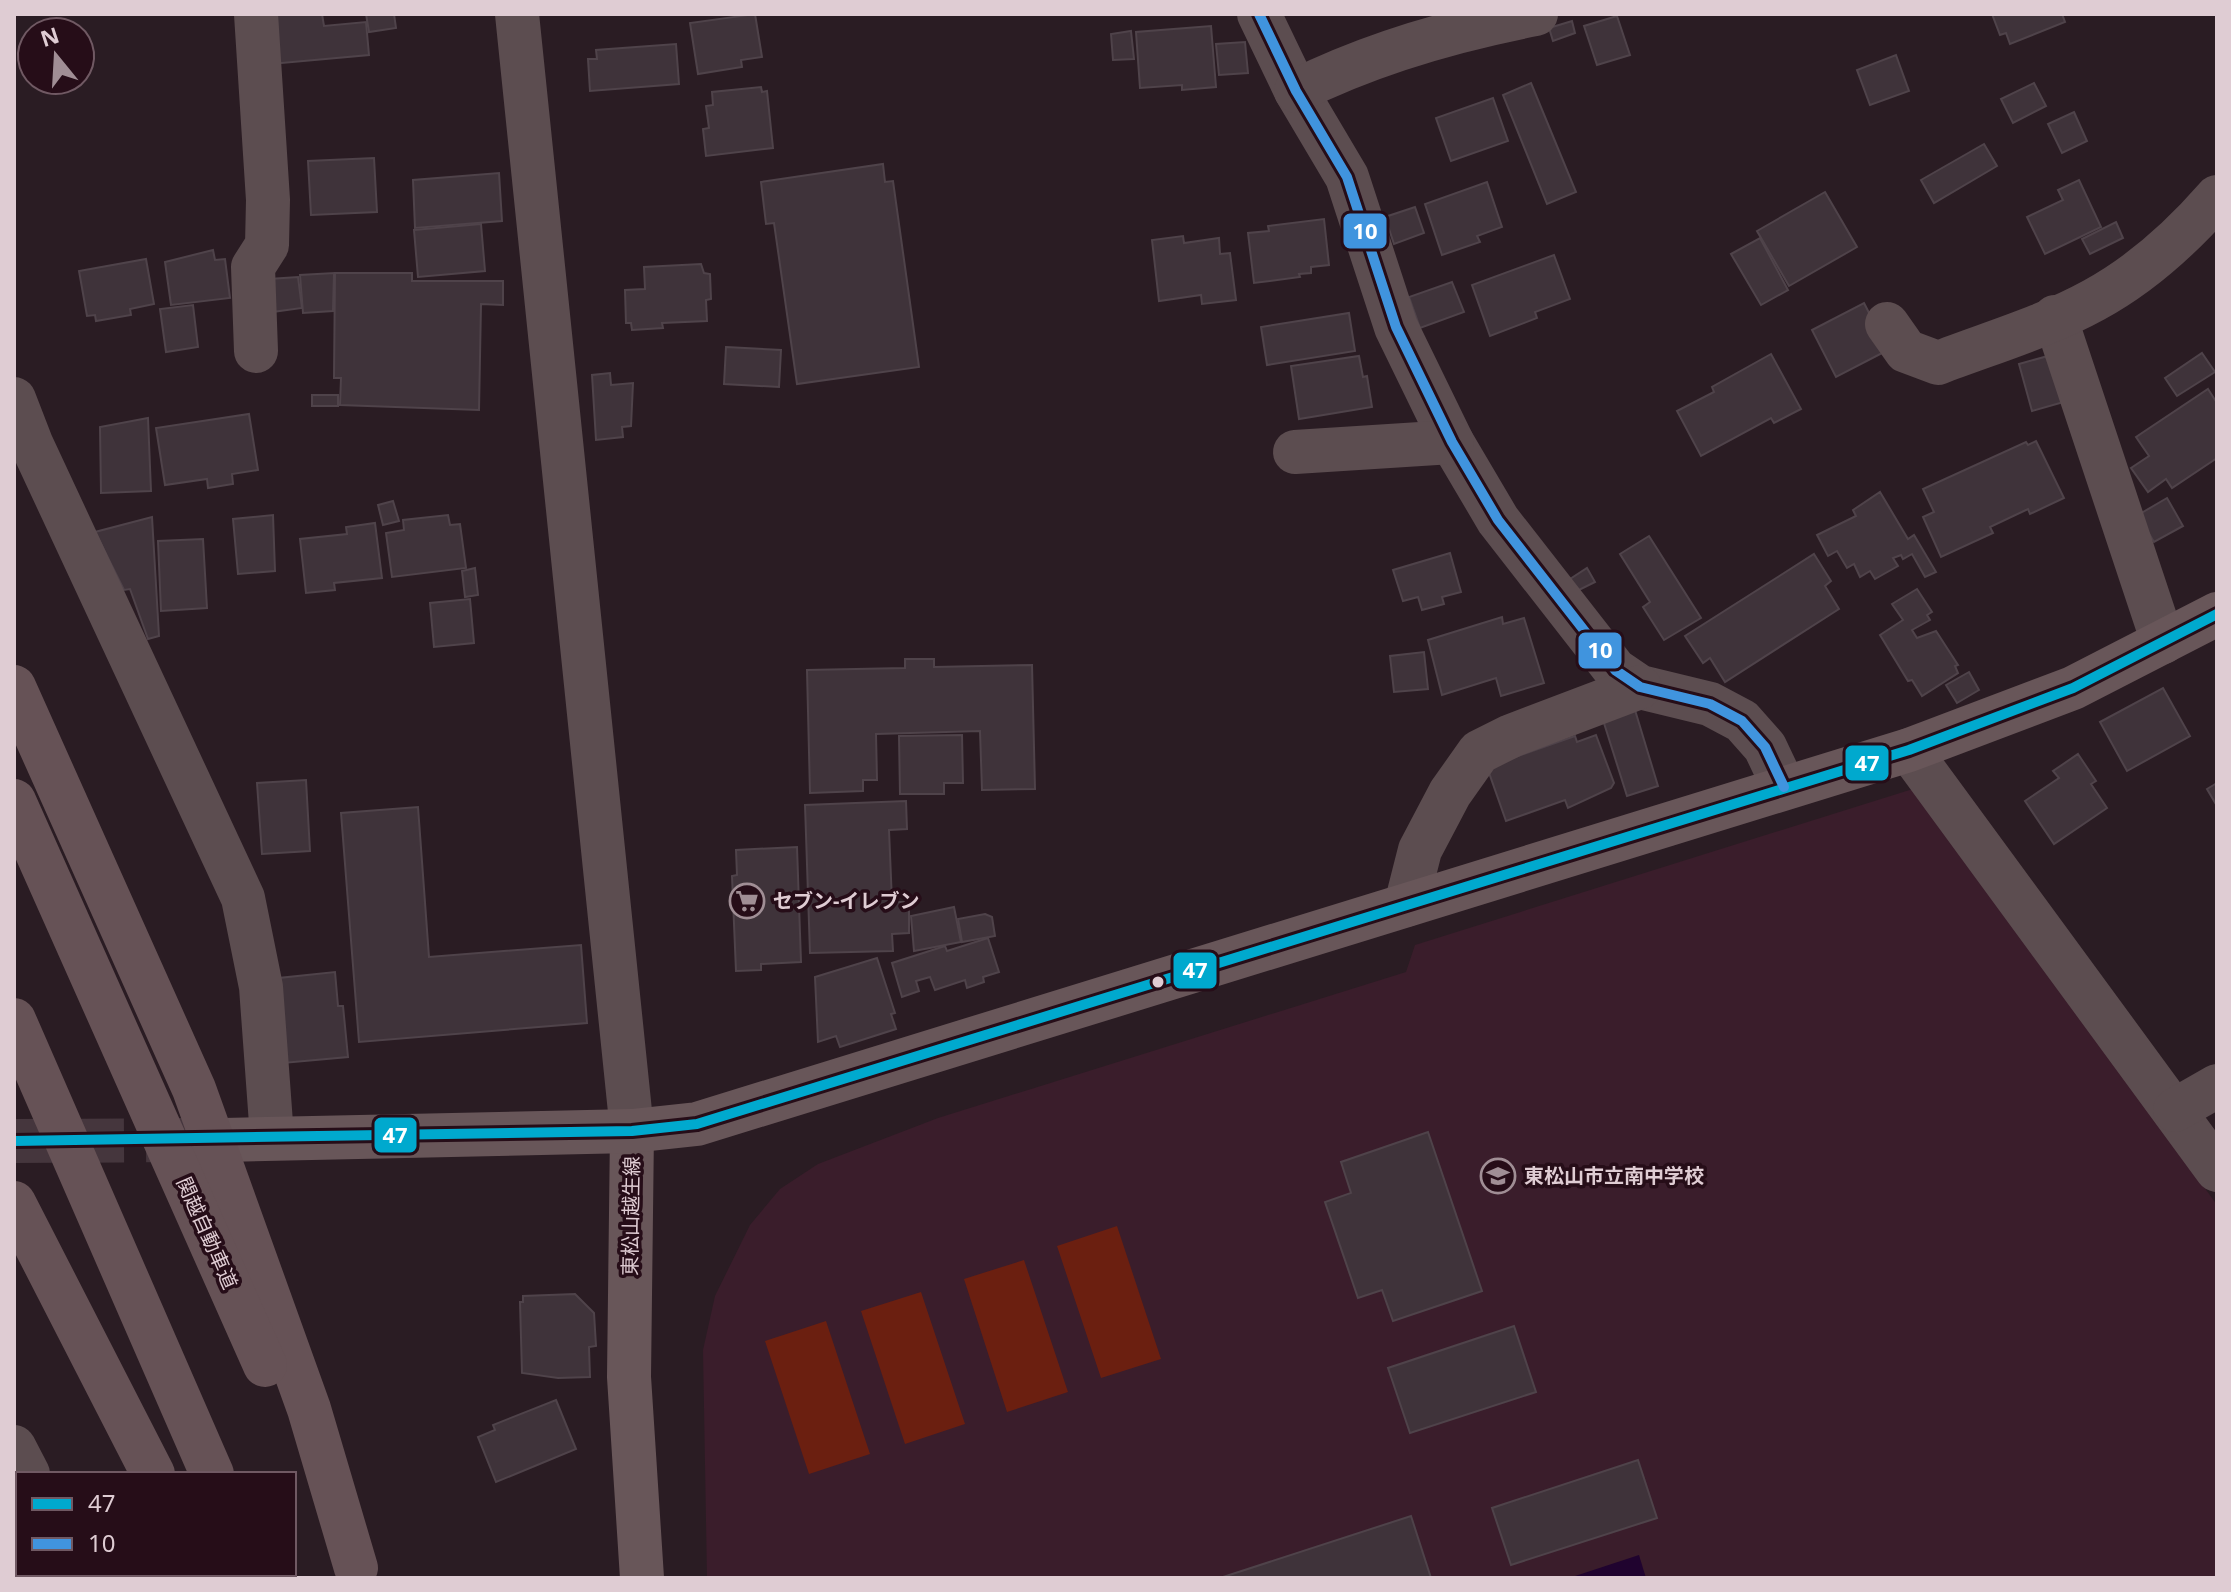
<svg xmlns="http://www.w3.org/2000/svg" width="2231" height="1592" viewBox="0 0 2231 1592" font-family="'Noto Sans','Noto Sans JP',sans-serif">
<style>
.built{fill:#3a1d2b}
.green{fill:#6b1f10}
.water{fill:#20032f}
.building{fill:#3f333a;stroke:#4f434a;stroke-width:2}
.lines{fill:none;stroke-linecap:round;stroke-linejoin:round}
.major-tunnel{stroke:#45363d;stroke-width:44;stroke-dasharray:44 22;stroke-linecap:butt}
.minor{stroke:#5c4d50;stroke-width:44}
.major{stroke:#685659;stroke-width:44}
.highway{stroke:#665256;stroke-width:44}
.bus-1-casing{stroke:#260d18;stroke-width:16}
.bus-2-casing{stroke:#260d18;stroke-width:16}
.bus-1{stroke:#00a9ce;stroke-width:10}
.bus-2{stroke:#4094de;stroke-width:10}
.bus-dot{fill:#dfccd3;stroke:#260d18;stroke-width:3}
.labels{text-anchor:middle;stroke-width:7;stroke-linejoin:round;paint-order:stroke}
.poi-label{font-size:20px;font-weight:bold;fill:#dfccd3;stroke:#260d18;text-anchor:start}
.street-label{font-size:20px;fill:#dfccd3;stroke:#260d18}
.line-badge{stroke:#260d18;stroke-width:3}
.badge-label{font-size:22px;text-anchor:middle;font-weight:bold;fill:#fff}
</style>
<rect width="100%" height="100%" fill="#2a1c23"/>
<polygon class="built" points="1916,788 2217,1205 2217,1578 707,1578 703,1350 715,1296 750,1225 780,1189 818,1164 938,1118 1406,972 1415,945"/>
<g class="green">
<polygon points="1117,1226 1161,1359 1101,1378 1057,1246"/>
<polygon points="1024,1260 1068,1392 1007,1412 964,1279"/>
<polygon points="921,1292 965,1424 905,1444 861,1311"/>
<polygon points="826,1321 870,1454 809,1474 765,1341"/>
</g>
<polygon class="water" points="1639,1555 1646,1578 1569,1578"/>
<g class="building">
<polygon points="267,14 322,14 324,26 366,22 369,55 271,64"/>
<polygon points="366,14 394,14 396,28 369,32"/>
<polygon points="755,14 762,57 741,60 742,67 698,74 690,23"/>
<polygon points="1992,14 2062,14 2065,22 2010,44 2006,33 2000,35"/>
<polygon points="1617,16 1630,55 1597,65 1584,26"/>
<polygon points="1572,21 1575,33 1553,41 1549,28"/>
<polygon points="1211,26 1216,87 1182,90 1182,85 1140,88 1136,32"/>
<polygon points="1131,31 1134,59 1113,60 1111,34"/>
<polygon points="1245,42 1248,73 1219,75 1216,44"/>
<polygon points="676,44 679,84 590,91 588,59 597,59 596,50"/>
<polygon points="1896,55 1909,91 1870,105 1857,70"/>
<polygon points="1531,83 1576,192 1547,204 1503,95"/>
<polygon points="2034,83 2046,106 2013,123 2001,99"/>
<polygon points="761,87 762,92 767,91 773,148 706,156 703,129 709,128 706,106 713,105 712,92"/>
<polygon points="1493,98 1508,141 1451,161 1436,118"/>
<polygon points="2074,112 2087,141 2062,153 2048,124"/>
<polygon points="1984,144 1997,166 1934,203 1921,180"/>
<polygon points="374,158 377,212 311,215 308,161"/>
<polygon points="883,164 885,182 893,181 919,367 797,384 774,223 766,224 761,182"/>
<polygon points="499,173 502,221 415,228 413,180"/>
<polygon points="2079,180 2101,227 2045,254 2027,217 2063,200 2058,190"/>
<polygon points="1487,182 1502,227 1477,236 1480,242 1442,255 1425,204"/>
<polygon points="1825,192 1857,247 1789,286 1757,231"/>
<polygon points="1415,207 1424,233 1394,244 1385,217"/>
<polygon points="1324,219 1329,265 1311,267 1311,273 1299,274 1300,277 1254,283 1248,233 1269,231 1268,226"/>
<polygon points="2116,222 2123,238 2090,254 2082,239"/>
<polygon points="481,224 485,271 418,277 414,230"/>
<polygon points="1183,236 1184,243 1219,238 1220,254 1230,253 1236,300 1202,304 1201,295 1159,301 1152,240"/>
<polygon points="1760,238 1788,290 1761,305 1731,254"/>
<polygon points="213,250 215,260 225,259 230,298 171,305 165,262"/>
<polygon points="1554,255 1570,299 1535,312 1537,318 1490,336 1472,285"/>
<polygon points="146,259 154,304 130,309 131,315 96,321 95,315 87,316 79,271"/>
<polygon points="701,264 704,273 710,274 711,299 706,300 707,321 662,323 663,328 632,330 631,323 626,323 625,290 645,289 644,267"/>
<polygon points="334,273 333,311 303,313 300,275"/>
<polygon points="335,273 412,273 412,281 503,281 503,305 481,304 479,410 340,405 341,378 334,378"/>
<polygon points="298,277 302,308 272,312 269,279"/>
<polygon points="1452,282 1464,312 1420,328 1409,297"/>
<polygon points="1864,303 1888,350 1836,377 1812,330"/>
<polygon points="193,305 198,347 166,352 160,309"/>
<polygon points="1349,313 1355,351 1267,365 1261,327"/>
<polygon points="726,347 781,350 779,387 724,384"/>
<polygon points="2202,353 2215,372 2177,396 2165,378"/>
<polygon points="1771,354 1801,409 1774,423 1771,418 1701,456 1677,411 1714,392 1712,387"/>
<polygon points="2055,354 2067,401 2032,411 2019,364"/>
<polygon points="1359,356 1363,377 1367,376 1372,407 1299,419 1291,366"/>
<polygon points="610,373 611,385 633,383 631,426 622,427 623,437 596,440 592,375"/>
<polygon points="2208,389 2217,403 2217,458 2172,488 2166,479 2148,492 2131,468 2149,456 2136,437"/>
<rect x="312" y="395" width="26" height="11"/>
<polygon points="249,414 258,470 232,474 233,484 208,488 207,479 165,485 156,428"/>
<polygon points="148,418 151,491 101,493 100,427"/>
<polygon points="2036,441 2064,498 2030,514 2028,509 1990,527 1993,533 1941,557 1923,517 1934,512 1923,489 2026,442 2028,445"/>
<polygon points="1880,492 1908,539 1914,535 1936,572 1925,577 1912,554 1903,559 1901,555 1893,558 1898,566 1875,579 1870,571 1860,577 1854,564 1847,568 1837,551 1828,556 1817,535 1856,516 1853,510"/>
<polygon points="2167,498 2183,526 2154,542 2138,515"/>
<polygon points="393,501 399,521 383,525 378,505"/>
<polygon points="273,515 275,571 238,574 233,519"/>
<polygon points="448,515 450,525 460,524 466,568 392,577 386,533 404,530 403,520"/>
<polygon points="152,517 159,636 148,639 130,589 124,590 95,532"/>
<polygon points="375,523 382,578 334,583 335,590 306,593 300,539 347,534 346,527"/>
<polygon points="1649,536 1701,618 1664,640 1643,607 1650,602 1620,554"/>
<polygon points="203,539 207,608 161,611 158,541"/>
<polygon points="1450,553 1461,592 1442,597 1444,604 1422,610 1418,597 1403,601 1393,570"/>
<polygon points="1814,554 1831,581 1825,586 1839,609 1725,682 1710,658 1703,663 1685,636"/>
<polygon points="475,568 478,595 465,597 462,571"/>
<polygon points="1587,568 1595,582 1577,591 1570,579"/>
<polygon points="1917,589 1932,612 1927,615 1930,620 1912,630 1917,638 1936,631 1958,665 1955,666 1958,673 1922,696 1912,680 1908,681 1880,635 1903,620 1892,604"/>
<polygon points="470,599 474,643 434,647 430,603"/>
<polygon points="1502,617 1503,624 1524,618 1544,683 1501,696 1496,678 1442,695 1428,640"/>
<polygon points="1424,652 1428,689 1394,692 1390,656"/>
<polygon points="905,659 934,659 934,667 1032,665 1035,789 982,790 980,731 876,734 877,780 863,780 863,791 810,793 807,670 905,668"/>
<polygon points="1969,672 1979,690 1957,703 1946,685"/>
<polygon points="2163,688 2190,736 2127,771 2100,722"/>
<polygon points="1635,710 1658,786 1627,796 1603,720"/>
<polygon points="962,735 963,783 944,783 944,794 900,794 899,736"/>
<polygon points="1596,735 1614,783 1611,788 1568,808 1565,800 1506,821 1487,767 1575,736 1577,742"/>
<polygon points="2078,754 2096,781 2091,784 2107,808 2054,844 2025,801 2059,778 2053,771"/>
<polygon points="306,780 310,851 262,854 257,783"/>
<polygon points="2217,783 2217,806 2207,789"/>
<polygon points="906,801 907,829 889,830 892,902 909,902 909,933 892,934 893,951 810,953 805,805"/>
<polygon points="418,807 429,957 581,945 587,1023 359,1042 341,813"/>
<polygon points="797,847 801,962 761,964 761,970 736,971 732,876 737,875 736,850"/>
<polygon points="954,907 961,942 914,951 911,916"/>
<polygon points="985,914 992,917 995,936 962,942 958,919"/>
<polygon points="988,938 999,972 983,977 984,982 967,988 965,980 935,990 930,977 916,981 919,991 902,997 892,963 945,946 947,951"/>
<polygon points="877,958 895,1013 891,1014 896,1029 840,1047 836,1036 818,1042 815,977"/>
<polygon points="335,972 338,1006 343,1006 348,1057 283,1063 279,978"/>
<polygon points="1428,1132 1482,1291 1393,1321 1382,1290 1358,1298 1325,1202 1351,1193 1341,1162"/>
<polygon points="575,1294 594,1313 596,1346 589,1347 590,1377 558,1378 522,1373 520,1302 523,1302 523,1296"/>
<polygon points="1514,1326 1536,1392 1410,1433 1388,1368"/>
<polygon points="556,1400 576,1449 496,1482 478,1437 495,1430 493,1425"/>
<polygon points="1638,1460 1657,1518 1511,1565 1492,1508"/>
<polygon points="1411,1516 1431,1578 1220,1578"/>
</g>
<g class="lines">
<polyline class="major-tunnel" points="14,1141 201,1140"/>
<g class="minor">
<polyline points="256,14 268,200 267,245 253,267 256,351"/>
<polyline points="517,14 632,1131"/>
<polyline points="1259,14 1296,91 1347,177 1396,327 1452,442 1498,520 1615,670 1640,687 1710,704 1742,721 1765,747 1784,787"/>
<path d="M1296,91C1372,53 1453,30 1536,14"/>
<polyline points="2055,317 2163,642"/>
<path d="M1887,324L1906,351L1938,363C1990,343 2045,327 2094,300C2140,275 2183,236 2217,197"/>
<polyline points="14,399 31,443 243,898 261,987 272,1137"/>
<polyline points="1295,452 1452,442"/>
<polyline points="1909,750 2217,1170"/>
<polyline points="1406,905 1420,850 1450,793 1479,752 1511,736 1640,687"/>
<polyline points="2175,1110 2217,1086"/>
<polyline points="14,1447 28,1474"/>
<polyline points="77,1574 79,1578"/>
</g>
<g class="major">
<polyline points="632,1131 629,1377 642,1578"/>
<polyline points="223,1140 632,1131 697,1124 1909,750 2073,688 2217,614"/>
</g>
<g class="highway">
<polyline points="14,687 194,1089 309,1409 356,1568"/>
<polyline points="14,801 265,1365"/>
<polyline points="14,1020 212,1474"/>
<polyline points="14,1203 153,1474"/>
<polyline points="204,1574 206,1578"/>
<polyline points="255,1574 257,1578"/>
</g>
<g class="bus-1-casing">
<polyline id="bus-1" points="14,1141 632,1131 697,1124 1909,750 2073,688 2217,614"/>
</g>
<g class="bus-2-casing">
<polyline id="bus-2" points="1259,14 1296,91 1347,177 1396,327 1452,442 1498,520 1615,670 1640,687 1710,704 1742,721 1765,747 1784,787"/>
</g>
<use href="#bus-1" class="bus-1"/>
<use href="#bus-2" class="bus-2"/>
</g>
<defs>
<g id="supermarket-ring" transform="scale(1.8)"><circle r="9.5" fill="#260d18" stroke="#a08e95" stroke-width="1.5"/><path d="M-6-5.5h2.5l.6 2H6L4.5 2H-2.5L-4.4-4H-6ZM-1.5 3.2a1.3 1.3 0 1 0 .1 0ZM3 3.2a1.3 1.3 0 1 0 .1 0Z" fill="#a08e95"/></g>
<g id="school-ring" transform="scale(1.8)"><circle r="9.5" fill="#260d18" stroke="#a08e95" stroke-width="1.5"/><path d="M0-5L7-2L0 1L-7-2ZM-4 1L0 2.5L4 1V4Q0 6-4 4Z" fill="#a08e95"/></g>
</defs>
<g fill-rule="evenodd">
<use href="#supermarket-ring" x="747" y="901"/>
<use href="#school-ring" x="1498" y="1176"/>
</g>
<circle class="bus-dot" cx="1158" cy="982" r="7"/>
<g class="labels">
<g class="poi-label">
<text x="773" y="908">セブン-イレブン</text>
<text x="1524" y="1183">東松山市立南中学校</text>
</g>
<g class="street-label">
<text transform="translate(631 1216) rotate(-89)" y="7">東松山越生線</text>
<text transform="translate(207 1233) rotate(66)" y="7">関越自動車道</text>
</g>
</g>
<g class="line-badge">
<rect x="1342" y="212" width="46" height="38" rx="8" fill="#4094de"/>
<rect x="1577" y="631" width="46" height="39" rx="8" fill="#4094de"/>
<rect x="1844" y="744" width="46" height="38" rx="8" fill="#00a9ce"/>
<rect x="1172" y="951" width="46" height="39" rx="8" fill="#00a9ce"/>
<rect x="373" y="1116" width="45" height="38" rx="8" fill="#00a9ce"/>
</g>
<g class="badge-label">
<text x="1365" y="239">10</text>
<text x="1600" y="658">10</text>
<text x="1867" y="771">47</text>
<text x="1195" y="978">47</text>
<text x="395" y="1143">47</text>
</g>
<rect width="2231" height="1592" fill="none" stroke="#dfccd3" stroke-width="32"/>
<rect x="16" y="1472" width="280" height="104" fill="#260d18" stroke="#705963" stroke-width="2"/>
<rect x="32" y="1498" width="40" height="12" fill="#00a9ce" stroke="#705963" stroke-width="2"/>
<text x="88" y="1512" font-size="24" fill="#dfccd3">47</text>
<rect x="32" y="1538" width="40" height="12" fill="#4094de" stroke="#705963" stroke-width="2"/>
<text x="88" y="1552" font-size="24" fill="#dfccd3">10</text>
<g transform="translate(56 56) rotate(342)"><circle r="38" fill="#260d18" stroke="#705963" stroke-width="2"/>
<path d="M0-6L14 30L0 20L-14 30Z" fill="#a08e95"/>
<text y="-12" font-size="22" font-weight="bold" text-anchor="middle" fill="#dfccd3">N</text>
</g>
</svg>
